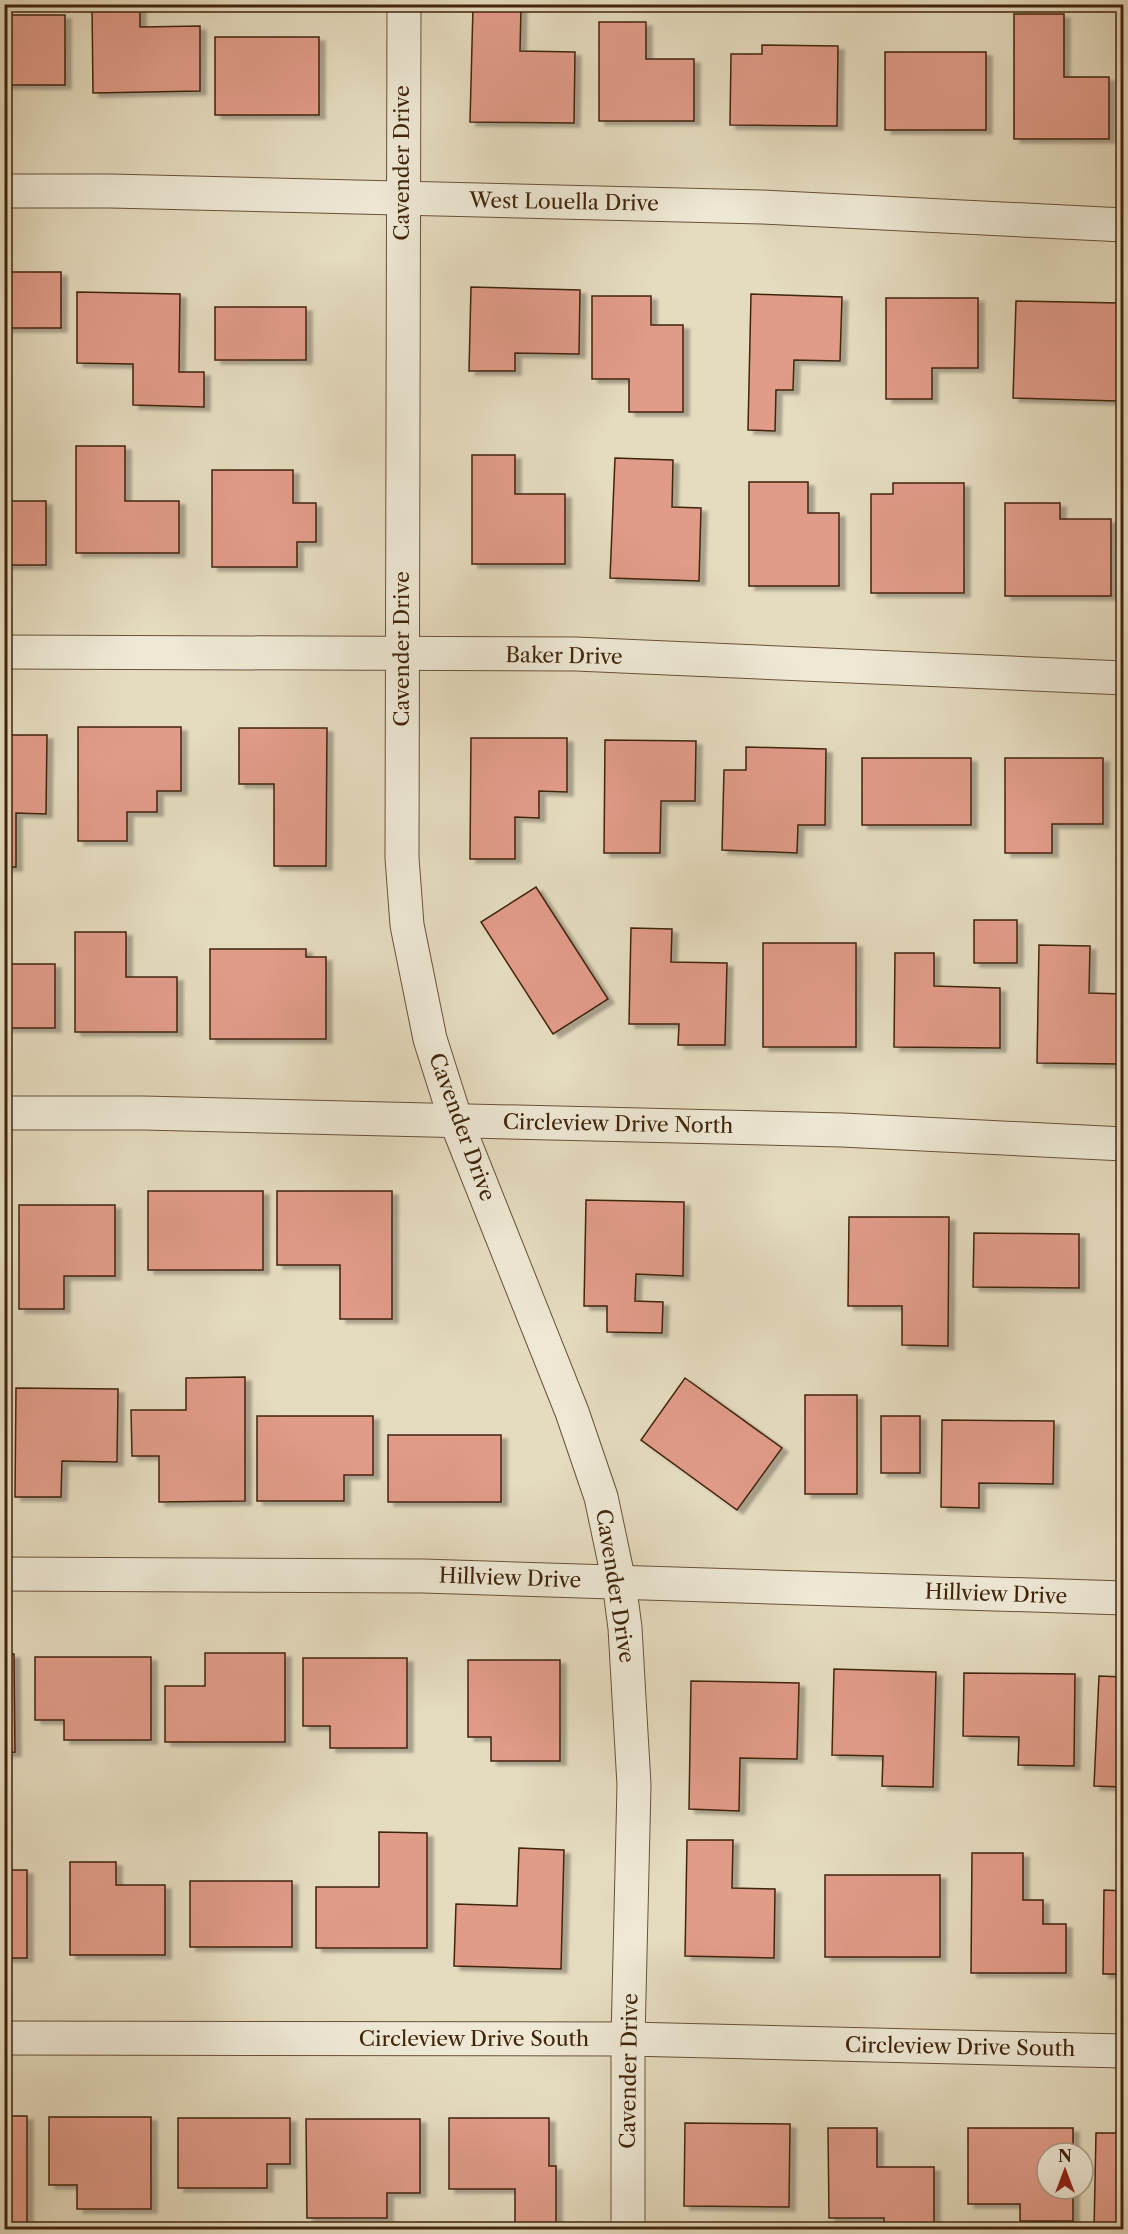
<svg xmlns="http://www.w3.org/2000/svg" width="1128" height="2234" viewBox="0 0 1128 2234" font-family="'Libre Caslon Text',serif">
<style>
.building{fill:#e19b89;stroke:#40250b;stroke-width:1.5;filter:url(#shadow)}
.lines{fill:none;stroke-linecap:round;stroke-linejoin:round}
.street-casing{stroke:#695238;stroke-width:35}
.street{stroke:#eee8d5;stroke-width:33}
.labels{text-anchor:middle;stroke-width:5;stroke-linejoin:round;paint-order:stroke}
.street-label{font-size:21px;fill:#40250b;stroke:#eee8d5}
</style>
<defs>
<filter id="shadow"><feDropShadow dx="6" dy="4" stdDeviation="1.5" flood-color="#0004"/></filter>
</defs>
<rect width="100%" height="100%" fill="#e5dbbf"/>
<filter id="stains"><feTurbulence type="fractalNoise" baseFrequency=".00333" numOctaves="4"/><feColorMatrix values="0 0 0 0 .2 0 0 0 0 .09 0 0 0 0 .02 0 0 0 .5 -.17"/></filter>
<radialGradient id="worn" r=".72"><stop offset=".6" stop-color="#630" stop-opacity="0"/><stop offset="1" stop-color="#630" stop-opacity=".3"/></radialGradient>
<g class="building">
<polygon points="140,4 140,27 200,26 200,91 93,93 92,5"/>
<polygon points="473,6 521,7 520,51 575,52 574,123 470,122"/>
<polygon points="1014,14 1064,14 1064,77 1109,77 1109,139 1014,139"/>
<rect x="4" y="15" width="61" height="70"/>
<polygon points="599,22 646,22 646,59 694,59 694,121 599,121"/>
<rect x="215" y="37" width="104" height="78"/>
<polygon points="762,45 838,46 837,126 730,125 731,54 762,54"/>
<rect x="885" y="52" width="101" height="78"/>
<rect x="4" y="272" width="57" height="56"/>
<polygon points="471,287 580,290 579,354 515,353 515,371 469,371"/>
<polygon points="77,292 180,294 179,372 204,372 204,407 133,405 133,364 77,363"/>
<polygon points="751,294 842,297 840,361 794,360 793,390 776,390 775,431 748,430"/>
<polygon points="592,296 651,296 651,325 683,325 683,412 629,412 629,379 592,379"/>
<polygon points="886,298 978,298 978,368 932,368 932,399 886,399"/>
<polygon points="1016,301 1120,303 1117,401 1013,398"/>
<rect x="215" y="307" width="91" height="53"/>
<polygon points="76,446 125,446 125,501 179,501 179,553 76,553"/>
<polygon points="472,455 515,455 515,494 565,494 565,564 472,564"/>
<polygon points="615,458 673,460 672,507 701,508 699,581 610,578"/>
<polygon points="212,470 293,470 293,503 316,503 316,542 297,542 297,567 212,567"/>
<polygon points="749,482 808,482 808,513 839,513 839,586 749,586"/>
<polygon points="893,483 964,483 964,593 871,593 871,494 893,494"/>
<rect x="4" y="501" width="42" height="64"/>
<polygon points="1005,503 1060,503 1060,519 1111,519 1111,596 1005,596"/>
<polygon points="78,727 181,727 181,791 157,791 157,812 127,812 127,841 78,841"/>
<polygon points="239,728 327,728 326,866 274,866 274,784 239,784"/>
<polygon points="4,735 47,735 46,814 16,813 16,867 4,867"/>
<polygon points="471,738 567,738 567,792 539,791 539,818 515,817 515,859 470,859"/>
<polygon points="605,740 696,741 695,801 661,801 660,853 604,853"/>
<polygon points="746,747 826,749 825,825 798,825 797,853 722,850 724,770 746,770"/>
<rect x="862" y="758" width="109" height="67"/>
<polygon points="1005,758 1103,758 1103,824 1052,824 1052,853 1005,853"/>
<polygon points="536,887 608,999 553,1034 481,922"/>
<rect x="974" y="920" width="43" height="43"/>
<polygon points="631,928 672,929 671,962 727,963 725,1045 678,1045 679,1024 629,1024"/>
<polygon points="75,932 126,932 126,977 177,977 177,1032 75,1032"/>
<rect x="763" y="943" width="93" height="104"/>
<polygon points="1039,945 1090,946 1089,993 1124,994 1124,1064 1037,1063"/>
<polygon points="210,949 306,949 306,957 326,957 326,1039 210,1039"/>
<polygon points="895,953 934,953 934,986 1000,988 1000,1048 894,1047"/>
<rect x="4" y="964" width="51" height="64"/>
<rect x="148" y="1191" width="115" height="79"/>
<polygon points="277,1191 392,1191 392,1319 340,1319 340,1265 277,1265"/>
<polygon points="586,1200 684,1202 683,1276 636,1274 635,1301 663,1302 662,1333 607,1332 607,1306 584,1306"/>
<polygon points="19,1205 115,1205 115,1276 64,1276 64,1309 19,1309"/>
<polygon points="849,1217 949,1217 948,1346 902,1345 902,1306 848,1306"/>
<rect x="1122" y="1227" width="2" height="113"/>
<polygon points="974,1233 1079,1234 1079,1288 973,1287"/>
<polygon points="245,1377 245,1501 159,1502 159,1456 132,1456 131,1410 186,1410 186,1378"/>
<polygon points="685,1378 782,1448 737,1510 641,1440"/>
<polygon points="16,1388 118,1389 117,1462 62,1461 61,1497 15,1497"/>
<rect x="805" y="1395" width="52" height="99"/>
<polygon points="257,1416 373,1416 373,1475 344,1475 344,1501 257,1501"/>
<rect x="881" y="1416" width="39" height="57"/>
<polygon points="942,1420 1054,1421 1053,1484 979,1483 979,1508 941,1507"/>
<rect x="388" y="1435" width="113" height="67"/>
<polygon points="205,1653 285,1653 285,1742 165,1742 165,1686 205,1686"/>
<polygon points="4,1654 14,1654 15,1752 4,1753"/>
<polygon points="35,1657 151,1657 151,1740 64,1740 64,1720 35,1720"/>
<polygon points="303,1658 407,1658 407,1748 330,1748 330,1726 303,1726"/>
<polygon points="468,1660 560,1660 560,1761 491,1761 491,1737 468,1737"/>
<polygon points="834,1669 936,1672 933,1787 882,1786 883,1756 832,1755"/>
<polygon points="964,1673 1075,1674 1074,1766 1018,1765 1019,1737 963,1736"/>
<polygon points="1099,1676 1124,1677 1124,1787 1094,1786"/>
<polygon points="691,1681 799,1683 797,1759 740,1758 739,1811 689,1809"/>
<polygon points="379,1832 427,1833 427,1948 316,1948 316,1887 379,1887"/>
<polygon points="687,1840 733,1840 732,1888 775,1889 774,1958 685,1956"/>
<polygon points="519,1848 564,1850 561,1969 454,1966 456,1904 517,1906"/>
<polygon points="972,1853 1023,1853 1023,1900 1043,1900 1043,1924 1066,1924 1066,1973 971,1973"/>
<polygon points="70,1862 116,1862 116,1885 165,1885 165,1955 70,1955"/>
<rect x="4" y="1870" width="23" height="88"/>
<rect x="825" y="1875" width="115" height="82"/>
<rect x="190" y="1881" width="102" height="66"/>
<polygon points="1104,1890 1124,1891 1124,1974 1103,1974"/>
<rect x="4" y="2116" width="23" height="114"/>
<polygon points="49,2117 151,2117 151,2209 77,2209 77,2185 49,2185"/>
<polygon points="178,2118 290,2118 290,2164 267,2164 267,2188 178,2188"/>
<polygon points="449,2118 549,2118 549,2166 556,2166 556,2230 515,2230 515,2189 449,2189"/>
<polygon points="306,2119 420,2119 420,2193 387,2193 387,2218 307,2218"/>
<polygon points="685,2123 790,2124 789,2207 684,2206"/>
<polygon points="828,2128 877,2128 877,2167 934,2167 934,2230 884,2230 884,2218 829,2218"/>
<polygon points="968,2128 1073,2128 1073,2153 1047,2153 1047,2189 1073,2189 1073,2221 1020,2221 1020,2204 968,2204"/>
<polygon points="1096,2133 1124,2133 1124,2230 1094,2230"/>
</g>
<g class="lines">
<g class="street-casing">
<g id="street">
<polyline points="404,4 402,858 407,925 430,1039 456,1121 572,1412 601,1497 619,1582 625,1628 634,1785 628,2039 628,2230"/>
<polyline points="4,191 111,191 762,207 1124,225"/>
<polyline points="4,652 576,654 1124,678"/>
<polyline points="4,1113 143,1113 842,1130 1124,1144"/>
<polyline points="4,1574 423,1576 1124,1598"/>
<polyline points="4,2038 628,2039 1124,2051"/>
</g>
</g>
<use href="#street" class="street"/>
</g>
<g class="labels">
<g class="street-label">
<text transform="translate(402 163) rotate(-90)" y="7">Cavender Drive</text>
<text transform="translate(564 202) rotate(1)" y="7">West Louella Drive</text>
<text transform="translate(402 649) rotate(-90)" y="7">Cavender Drive</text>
<text transform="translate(564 656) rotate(1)" y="7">Baker Drive</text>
<text transform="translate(618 1124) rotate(1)" y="7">Circleview Drive North</text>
<text transform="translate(462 1127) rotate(70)" y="7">Cavender Drive</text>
<text transform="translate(510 1578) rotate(2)" y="7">Hillview Drive</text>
<text transform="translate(615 1586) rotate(81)" y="7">Cavender Drive</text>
<text transform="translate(996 1594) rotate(2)" y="7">Hillview Drive</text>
<text x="474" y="2046">Circleview Drive South</text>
<text transform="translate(960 2047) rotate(1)" y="7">Circleview Drive South</text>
<text transform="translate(629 2071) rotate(-89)" y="7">Cavender Drive</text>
</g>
</g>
<rect width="1128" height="2234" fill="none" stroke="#e5dbbf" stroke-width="24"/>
<rect x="6" y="6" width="1116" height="2222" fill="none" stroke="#40250b" stroke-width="3"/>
<rect x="12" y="12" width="1104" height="2210" fill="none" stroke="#40250b" stroke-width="1.5"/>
<g transform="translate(1065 2171)"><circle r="28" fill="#eee8d5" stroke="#a89a84" stroke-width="1.5"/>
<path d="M0-4.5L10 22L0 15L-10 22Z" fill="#8f2418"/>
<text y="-9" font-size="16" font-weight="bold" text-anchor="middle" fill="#40250b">N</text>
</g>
<rect width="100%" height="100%" filter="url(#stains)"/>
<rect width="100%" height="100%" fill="url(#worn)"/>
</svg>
